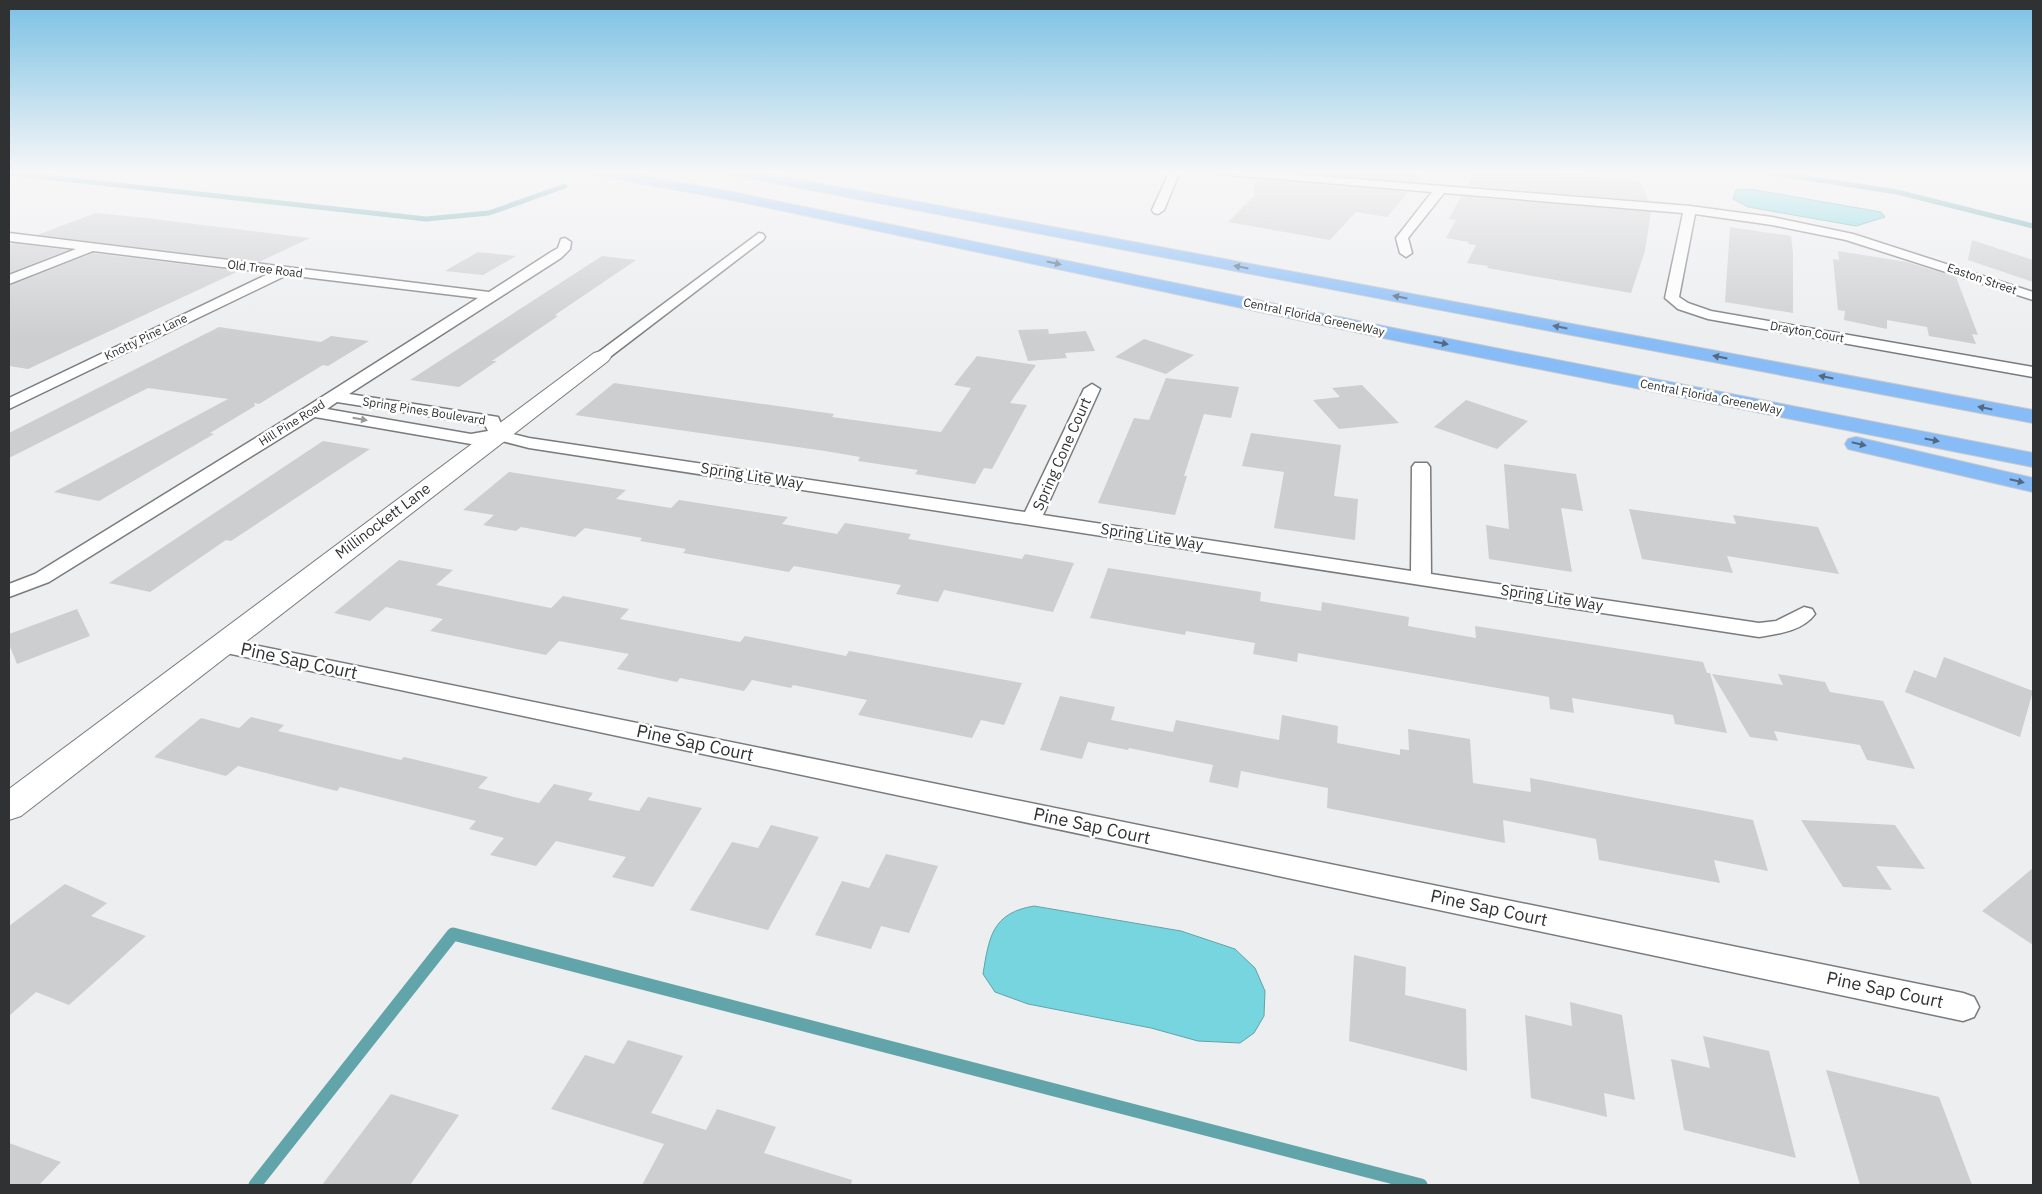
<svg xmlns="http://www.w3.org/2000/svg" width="2042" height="1194" viewBox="0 0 2042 1194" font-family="'IBM Plex Sans',sans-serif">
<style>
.water{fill:#76d5de;stroke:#61a4aa}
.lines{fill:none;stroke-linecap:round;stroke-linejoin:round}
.stream-far1{stroke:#61a4aa;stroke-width:5}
.stream{stroke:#61a4aa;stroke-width:13}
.building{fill:#cdced0}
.minor-casing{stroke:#7a7b7d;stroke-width:3}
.tertiary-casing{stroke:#7a7b7d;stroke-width:2}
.motorway-casing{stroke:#c9c9ca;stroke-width:2}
.minor{fill:#fff;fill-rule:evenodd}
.tertiary{fill:#fff;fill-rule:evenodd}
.motorway{fill:#88bcf7;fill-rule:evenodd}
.oneway{fill:#536981}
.oneway2{fill:#989898}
.labels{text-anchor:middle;stroke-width:5;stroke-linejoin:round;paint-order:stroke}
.far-street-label{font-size:12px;fill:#303132;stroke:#fff}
.street-label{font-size:15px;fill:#303132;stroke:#fff}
.near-street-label{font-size:18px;fill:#303132;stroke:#fff}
</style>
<rect width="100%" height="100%" fill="#edeef0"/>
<g class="water">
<polygon points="1750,189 1881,212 1885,217 1856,226 1748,207 1733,199 1736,190"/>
<path d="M1034,906L1181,931L1235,949L1255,968L1265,991L1264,1016L1254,1033L1240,1043L1198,1041L1151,1028L1028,1004L995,992L983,974C989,937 992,913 1034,906Z"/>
</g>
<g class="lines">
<g class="stream-far1">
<polyline points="1761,171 1897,192 2033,226"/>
<polyline points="9,173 426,219 489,213 565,186"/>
</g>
<polyline class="stream" points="255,1185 453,934 1421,1185"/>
</g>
<g class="building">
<polygon points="1276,171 1393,171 1423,173 1416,182"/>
<polygon points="1475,171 1539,171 1640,181 1649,201 1467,186"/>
<polygon points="1255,179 1408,192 1387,217 1356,212 1330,240 1228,222 1254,196"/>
<polygon points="1461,196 1651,212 1645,251 1631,293 1487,268 1488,266 1467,263 1476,245 1468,244 1469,242 1446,238 1456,220 1449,219"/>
<polygon points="96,213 146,218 310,238 259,262 37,235"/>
<polygon points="1730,227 1791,236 1793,253 1793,313 1725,302"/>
<polygon points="1972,240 2033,260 2033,282 1968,260"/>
<polygon points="13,243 68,250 9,273 9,245"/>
<polygon points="1838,251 1907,262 1956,277 1978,335 1972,334 1976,344 1929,336 1927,327 1887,320 1887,329 1844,320 1845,311 1838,310 1833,259 1839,260"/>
<polygon points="478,252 516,256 483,275 445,271"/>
<polygon points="93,253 239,271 28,369 9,366 9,286"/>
<polygon points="602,256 636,260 555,315 558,316 492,361 497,361 459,387 410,380"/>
<polygon points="219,327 321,342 331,336 369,341 328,366 323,365 259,404 254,403 255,406 210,433 214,434 99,501 54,492 228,399 148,388 9,458 9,433"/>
<polygon points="1048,329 1049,334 1086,331 1095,351 1065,353 1067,358 1028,361 1018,330"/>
<polygon points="1144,339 1194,355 1166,374 1115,357"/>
<polygon points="977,356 1036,365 1010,403 1027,405 992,469 984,468 975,484 915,474 918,470 858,461 860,457 825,451 575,415 614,383 834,414 832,417 941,432 971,388 954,385"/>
<polygon points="1166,378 1239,387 1231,418 1204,414 1184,476 1187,476 1175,515 1098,503 1134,418 1149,420"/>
<polygon points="1362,385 1399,423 1339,429 1313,400 1340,397 1332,388"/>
<polygon points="1466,400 1528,421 1497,449 1434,427"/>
<polygon points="1251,433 1341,445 1334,496 1358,499 1355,540 1274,528 1284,472 1242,466"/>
<polygon points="323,441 370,449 231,541 226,540 150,592 109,583"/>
<polygon points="1504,464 1576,474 1583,511 1561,508 1572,572 1489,559 1486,525 1509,529"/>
<polygon points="509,472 626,490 616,499 671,508 679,500 788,517 782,524 837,534 845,523 911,534 908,539 1022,559 1025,554 1074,563 1053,612 944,590 938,602 896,594 901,585 794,566 789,572 683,553 686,549 640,541 642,538 585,528 575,537 521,527 516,531 483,525 494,515 463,510"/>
<polygon points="1629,509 1736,524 1733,515 1818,527 1839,574 1727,556 1733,573 1642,559"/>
<polygon points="399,560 453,570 436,585 551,608 563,596 629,609 620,619 740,642 745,636 846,656 849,651 1022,683 1004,725 981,720 972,738 858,715 867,700 793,685 791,688 752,680 744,691 680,678 677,682 617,669 629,654 559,641 546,655 430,631 443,619 386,607 370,621 334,613"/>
<polygon points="1108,568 1261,592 1260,601 1321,611 1322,602 1409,617 1408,626 1476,638 1475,626 1703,662 1707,673 1710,673 1727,733 1675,724 1673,715 1572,698 1574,713 1550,709 1549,697 1298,653 1297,662 1253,654 1255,643 1186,631 1185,635 1090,618"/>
<polygon points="77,609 90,636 17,664 9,644 9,634"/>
<polygon points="1944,657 2033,691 2020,737 1905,692 1914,670 1936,678"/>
<polygon points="1712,674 1783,685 1778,674 1825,682 1830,692 1883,701 1915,769 1867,760 1860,745 1774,731 1778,741 1750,737"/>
<polygon points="1060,696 1115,707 1111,720 1173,732 1176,720 1279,740 1282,715 1338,726 1337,743 1400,755 1400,749 1409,750 1408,729 1470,739 1473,783 1531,792 1530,778 1753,820 1768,871 1714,860 1720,883 1599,860 1596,839 1503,820 1505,843 1327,808 1328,788 1241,771 1238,788 1209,782 1213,765 1129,748 1128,750 1088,742 1082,759 1040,750"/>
<polygon points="251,717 284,725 278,731 401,760 404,757 488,777 478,788 539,803 554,784 593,793 588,800 639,811 648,797 702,808 653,887 612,877 626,857 556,841 536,866 490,855 504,838 469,829 476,821 340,787 337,791 238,766 226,776 154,757 201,718 239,728"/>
<polygon points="1801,820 1895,825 1925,869 1876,866 1892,890 1843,887"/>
<polygon points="771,825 819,837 768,930 690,910 732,842 758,848"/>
<polygon points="886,854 938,866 909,933 881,926 871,949 815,935 842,881 869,888"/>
<polygon points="2033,868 2033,945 1982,911"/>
<polygon points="65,884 107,903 91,916 146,936 69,1005 36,992 9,1016 9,926"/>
<polygon points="1354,955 1406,967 1405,995 1466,1009 1467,1071 1349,1041"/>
<polygon points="1570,1002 1622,1015 1635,1100 1604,1093 1607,1117 1531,1098 1525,1015 1572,1026"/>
<polygon points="1703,1036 1769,1051 1796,1158 1684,1130 1671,1059 1710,1068"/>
<polygon points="628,1040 683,1056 651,1113 706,1130 717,1109 776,1127 764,1153 852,1180 851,1185 642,1185 664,1144 551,1109 585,1055 614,1064"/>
<polygon points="1826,1070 1939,1097 1972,1185 1860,1185"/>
<polygon points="391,1094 459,1115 410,1185 322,1185"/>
<polygon points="9,1143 61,1162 39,1185 9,1185"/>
</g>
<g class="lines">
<g class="minor-casing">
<g id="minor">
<polygon points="1170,171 1180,171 1164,210 1158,214 1154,213 1152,210"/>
<polygon points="1214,171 1256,171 1690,206 1772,217 1853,234 2033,292 2033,300 1846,240 1772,225 1695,214 1679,297 1688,303 1711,311 2033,367 2033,377 1708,319 1678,309 1665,298 1683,213 1444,193 1408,238 1412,253 1406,257 1400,253 1396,238 1432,192 1219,174"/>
<path d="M9,233L489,292L551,252L558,248L561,239L565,238L571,242L570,249L561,258L349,394L492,416L498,417L505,432L529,438L1025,512L1084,389L1092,384L1100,389L1043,515L1411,571L1412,467L1415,463H1427L1430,467L1431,574L1759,623L1776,621L1804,607L1812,609L1815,614C1803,631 1778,634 1759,637L529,448L498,440L471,444L315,417L49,582L9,597V584L35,574L306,407L478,298L287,275L9,409V398L270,273L93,251L9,284V275L76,249L9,241ZM337,402L485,425L488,431L471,434L327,409Z"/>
<polygon points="759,233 763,234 765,237 763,240 606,360 596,360 593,357 596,354"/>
<polygon points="220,638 1963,993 1974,997 1979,1007 1974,1017 1963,1021 212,650 209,645 212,640"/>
</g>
</g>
<g class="tertiary-casing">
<polygon id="tertiary" points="601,351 608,353 611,357 608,361 21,816 9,820 9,789 594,353"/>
</g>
<g class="motorway-casing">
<g id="motorway">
<polygon points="588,171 617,171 732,192 1393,328 2033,453 2033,467 1393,340 732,200 595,175"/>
<polygon points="725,171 753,171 2033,410 2033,423 732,175"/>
<polygon points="1856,437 2033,478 2033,492 1848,449 1845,444 1848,439"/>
</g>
</g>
<use href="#minor" class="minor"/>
<use href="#tertiary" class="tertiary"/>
<use href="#motorway" class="motorway"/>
</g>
<defs><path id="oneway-solid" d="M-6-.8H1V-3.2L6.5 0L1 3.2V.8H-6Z" transform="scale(1.25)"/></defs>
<g class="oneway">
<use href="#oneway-solid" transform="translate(1054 263) rotate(12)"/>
<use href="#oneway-solid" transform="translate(1241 267) rotate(-169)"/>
<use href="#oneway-solid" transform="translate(1400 297) rotate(-169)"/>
<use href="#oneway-solid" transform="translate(1560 327) rotate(-169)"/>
<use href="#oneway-solid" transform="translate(1441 343) rotate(11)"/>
<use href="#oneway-solid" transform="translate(1720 357) rotate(-169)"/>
<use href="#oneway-solid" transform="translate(1826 377) rotate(-169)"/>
<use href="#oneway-solid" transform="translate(1985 408) rotate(-169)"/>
<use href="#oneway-solid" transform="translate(1932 440) rotate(11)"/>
<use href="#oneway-solid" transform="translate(1859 444) rotate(13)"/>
<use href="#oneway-solid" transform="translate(2017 481) rotate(13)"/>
</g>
<use class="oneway2" href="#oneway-solid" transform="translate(360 419) rotate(10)"/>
<linearGradient id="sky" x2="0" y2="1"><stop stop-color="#7ac1e4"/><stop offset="0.51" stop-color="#f7f7f8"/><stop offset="1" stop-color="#f7f7f8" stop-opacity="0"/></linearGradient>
<rect width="2042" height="338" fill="url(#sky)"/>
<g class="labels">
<g class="far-street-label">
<text transform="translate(265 269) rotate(7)" y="4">Old Tree Road</text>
<text transform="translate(1982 279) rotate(19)" y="4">Easton Street</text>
<text transform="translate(1314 317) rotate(12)" y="4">Central Florida GreeneWay</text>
<text transform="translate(1807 332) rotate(10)" y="4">Drayton Court</text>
<text transform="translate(146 337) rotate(-26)" y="4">Knotty Pine Lane</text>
<text transform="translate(1711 397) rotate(11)" y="4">Central Florida GreeneWay</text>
<text transform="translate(424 411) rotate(9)" y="4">Spring Pines Boulevard</text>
<text transform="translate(292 423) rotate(-32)" y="4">Hill Pine Road</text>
</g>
<g class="street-label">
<text transform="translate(1062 454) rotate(-66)" y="5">Spring Cone Court</text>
<text transform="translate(752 476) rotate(9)" y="5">Spring Lite Way</text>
<text transform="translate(383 521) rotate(-37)" y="5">Millinockett Lane</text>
<text transform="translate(1152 537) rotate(9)" y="5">Spring Lite Way</text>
<text transform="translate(1552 598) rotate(9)" y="5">Spring Lite Way</text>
</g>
<g class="near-street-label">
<text transform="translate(299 661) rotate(12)" y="6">Pine Sap Court</text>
<text transform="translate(695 743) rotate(12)" y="6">Pine Sap Court</text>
<text transform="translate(1092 826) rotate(12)" y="6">Pine Sap Court</text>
<text transform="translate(1489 908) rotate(12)" y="6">Pine Sap Court</text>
<text transform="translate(1885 990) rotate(12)" y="6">Pine Sap Court</text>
</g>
</g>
<rect width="2042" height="1194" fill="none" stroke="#303132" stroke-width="20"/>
</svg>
